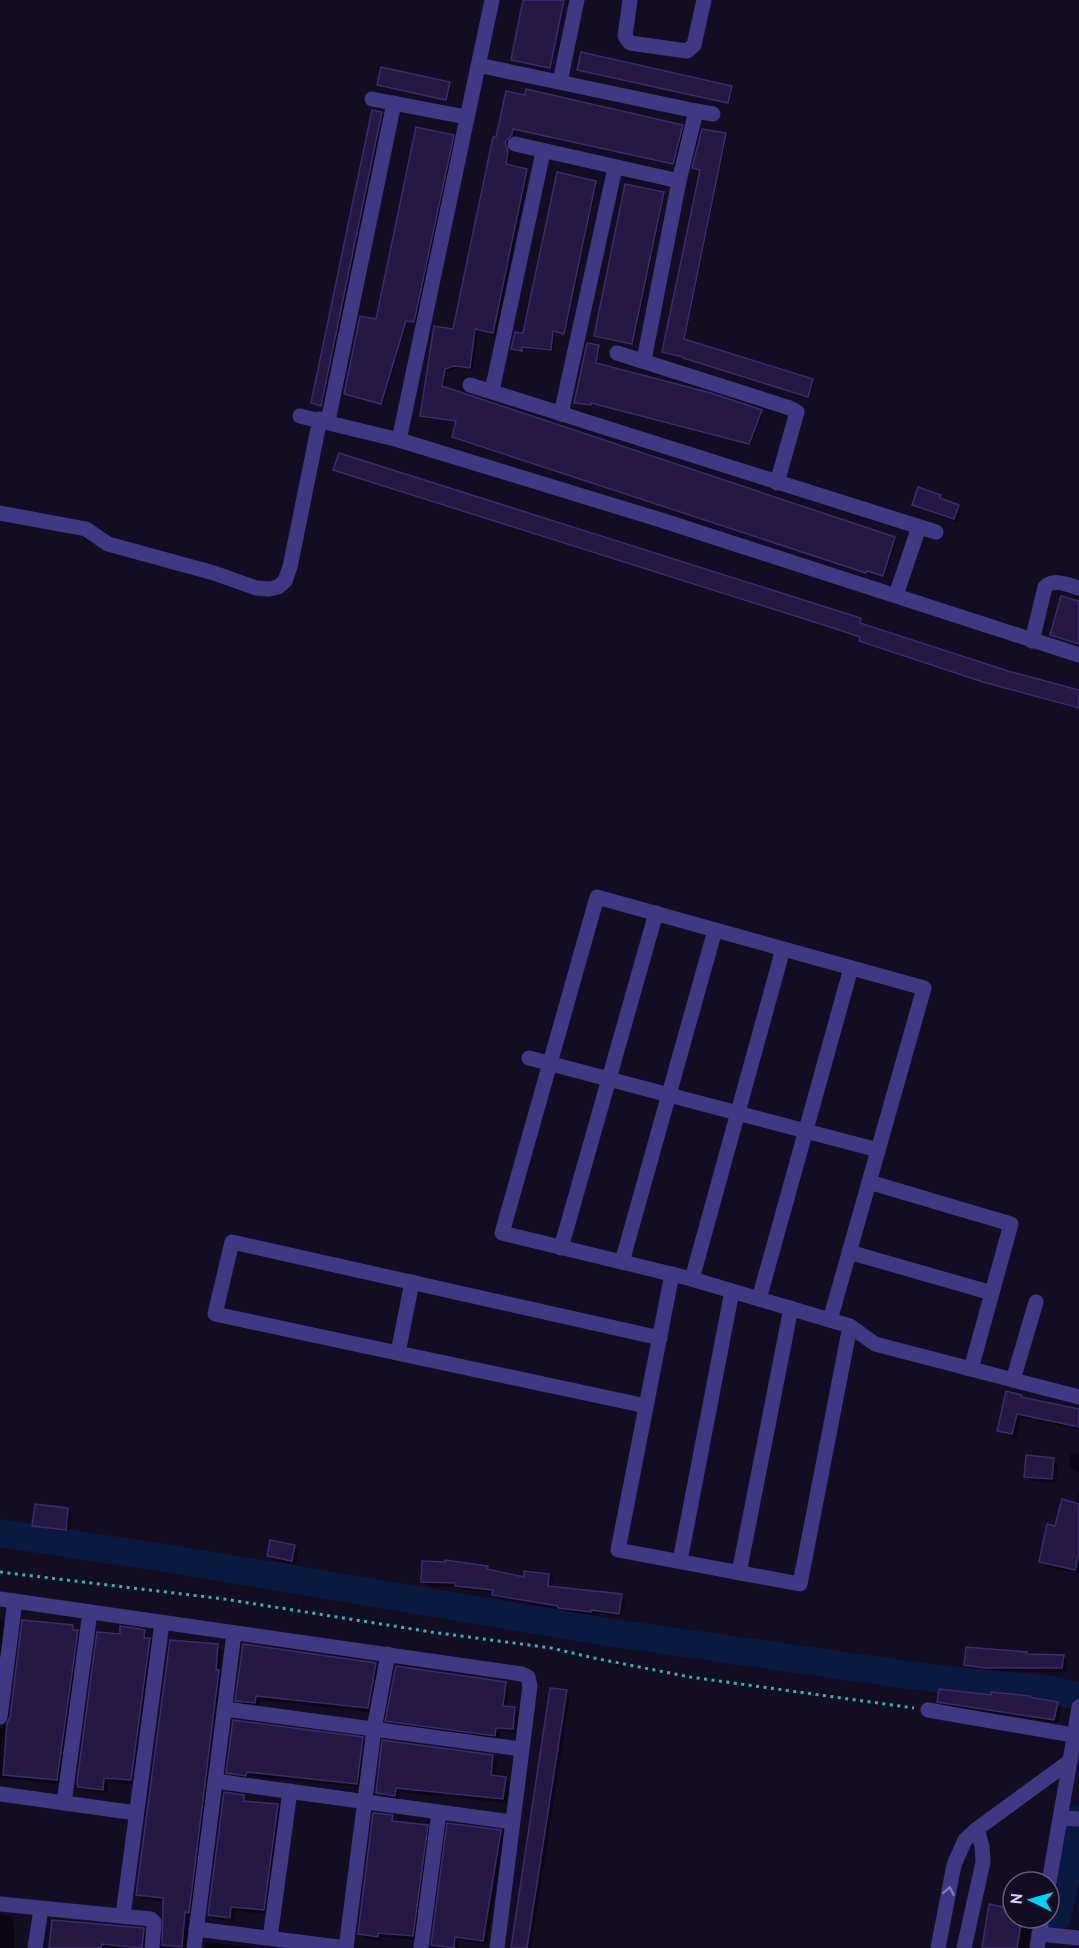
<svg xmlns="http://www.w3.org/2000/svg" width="1079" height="1948" viewBox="0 0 1079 1948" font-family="'PT Sans',sans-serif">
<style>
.shadow{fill:#0007}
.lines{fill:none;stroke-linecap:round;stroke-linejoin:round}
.river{stroke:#091940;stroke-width:28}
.building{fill:#251944;stroke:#3d2b70;stroke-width:1.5}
.path{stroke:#2db5b6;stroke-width:3;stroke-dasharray:3 4.5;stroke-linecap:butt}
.minor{stroke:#403882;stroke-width:15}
.tertiary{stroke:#403882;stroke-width:15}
.oneway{stroke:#847cba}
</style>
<rect width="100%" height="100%" fill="#130d23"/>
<g class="shadow">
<polygon points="525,0 565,0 551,69 512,60"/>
<polygon points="579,69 731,87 733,89 730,104"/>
<polygon points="378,84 449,84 451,85 448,101"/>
<polygon points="507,93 682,126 685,129 676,166 516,131 514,138 507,146 511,155 508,166 526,170 529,173 496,335 478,331 473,370 457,368 447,372 444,389 894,538 897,541 885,577 870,572 869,574 456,439 453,436 457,423 425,418 422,415 454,331"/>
<polygon points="381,114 383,115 323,406 315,405 313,403"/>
<polygon points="725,135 727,136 685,341 812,381 814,383 809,398 664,352 701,171 694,168"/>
<polygon points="453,136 455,138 416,324 408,322 383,405 348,396 345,394"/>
<polygon points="595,182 597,184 566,335 555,332 553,352 524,348 523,352 515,351 512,349 525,335"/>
<polygon points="664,193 665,195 634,345 597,337 595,336"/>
<polygon points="598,346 600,348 598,365 761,412 763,414 751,446 593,404 593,406 577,404 575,402"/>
<polygon points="337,471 860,620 862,622 861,625 1026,678 1079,692 1079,709 1009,690 862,643 861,638"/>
<polygon points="940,496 961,510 957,522 917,508 914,504"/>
<polygon points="1021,1396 1024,1399 1079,1411 1079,1430 1021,1418 1016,1438 1003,1434 999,1430"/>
<polygon points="1071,1453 1079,1454 1079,1472 1074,1471 1069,1466"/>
<polygon points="1053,1460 1058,1464 1056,1483 1030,1481 1026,1476"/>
<polygon points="1079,1487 1079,1574 1046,1567 1041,1562 1056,1528 1077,1505"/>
<polygon points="67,1509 72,1514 70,1533 38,1530 34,1525"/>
<polygon points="294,1547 298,1551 296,1565 273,1560 268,1556"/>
<polygon points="487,1568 491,1571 525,1579 549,1576 553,1580 552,1588 621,1596 625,1600 623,1617 594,1613 594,1615 563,1612 561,1609 498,1598 494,1593 460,1589 458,1587 427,1586 423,1582"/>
<polygon points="0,1618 7,1624 0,1676"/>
<polygon points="72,1626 81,1636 61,1784 0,1778 0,1728 5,1727 11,1719"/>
<polygon points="144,1631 154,1644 135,1784 108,1782 107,1793 84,1791 79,1787 121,1636"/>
<polygon points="217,1646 222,1650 220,1673 223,1676 193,1916 189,1916 187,1943 189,1948 162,1948 165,1923 164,1901 142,1899 138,1894"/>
<polygon points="995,1653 1063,1656 1067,1660 1066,1672 990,1671 969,1668 965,1664"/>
<polygon points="376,1664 380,1669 372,1712 260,1700 259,1707 241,1704 237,1700"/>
<polygon points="505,1683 509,1687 507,1708 515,1708 519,1713 517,1733 500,1731 499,1739 391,1725 387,1720"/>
<polygon points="566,1691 570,1696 531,1948 512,1948"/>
<polygon points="939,1701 1057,1704 1061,1707 1058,1723 942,1705"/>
<polygon points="362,1739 367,1743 361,1787 251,1776 250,1779 232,1777 228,1772"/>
<polygon points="492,1756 497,1761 495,1777 505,1778 509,1783 507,1803 400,1792 399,1800 382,1797 377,1793"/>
<polygon points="244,1796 248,1803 277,1806 281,1810 268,1914 235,1911 234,1921 214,1919 210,1914"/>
<polygon points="392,1817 396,1823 427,1826 431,1830 417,1940 382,1937 382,1941 364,1938 359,1934"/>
<polygon points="449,1825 500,1832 504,1836 487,1945 459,1940 458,1948 433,1948"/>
<polygon points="1013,1910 1013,1918 1029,1918 1032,1921 1028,1948 983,1948"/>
<polygon points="0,1914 10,1916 14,1921 14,1948 0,1948"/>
<polygon points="143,1930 148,1934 147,1948 51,1948"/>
<polygon points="206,1942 256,1948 205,1948"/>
</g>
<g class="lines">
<g class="river">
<polyline points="0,1533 178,1560 600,1631 937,1679 1045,1689 1079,1696"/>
<polyline points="1057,1917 1079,1818"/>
</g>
</g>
<g class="building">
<polygon points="523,0 564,0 550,68 511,60"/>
<polygon points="581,52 732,86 728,103 577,70"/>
<polygon points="381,67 450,82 446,100 377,85"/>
<polygon points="526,89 683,125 673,164 513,129 512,135 505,142 508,151 506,164 527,169 493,333 475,329 470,368 454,366 445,369 442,386 895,537 883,576 867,571 866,573 452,437 456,421 420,416 434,326 453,329 493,137 496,137 506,91 525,95"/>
<polygon points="372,110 382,112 321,406 311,403"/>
<polygon points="416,127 454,135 414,322 406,321 381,404 344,394 360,316 376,319"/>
<polygon points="702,129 726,133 684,339 813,379 808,397 683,358 683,357 662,352 700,170 692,168"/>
<polygon points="557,172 596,181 564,334 553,331 551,350 522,347 522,351 511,349 515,332 523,333"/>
<polygon points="625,184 664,192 632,344 594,336"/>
<polygon points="587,343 599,345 596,363 711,393 762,410 749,444 591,403 591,405 574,403"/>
<polygon points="339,453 835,610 861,618 860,623 1008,671 1079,690 1079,708 983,682 859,641 860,637 833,628 333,470"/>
<polygon points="918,487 941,495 940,498 959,505 954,519 912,505"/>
<polygon points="1061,596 1079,601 1079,644 1050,635"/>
<polygon points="1006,1391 1022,1395 1021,1397 1079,1409 1079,1427 1017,1414 1012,1434 997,1431"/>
<polygon points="1026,1455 1054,1458 1052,1479 1024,1477"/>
<polygon points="1062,1499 1079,1504 1079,1552 1075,1570 1039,1562 1047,1524 1055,1526"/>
<polygon points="35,1504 68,1508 66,1530 32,1526"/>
<polygon points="270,1540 295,1545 292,1561 267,1556"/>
<polygon points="445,1560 488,1566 487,1569 524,1577 524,1571 549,1574 548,1586 622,1594 619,1614 591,1610 591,1612 558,1608 558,1606 492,1595 493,1590 455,1586 455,1583 421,1582 422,1561 445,1562"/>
<polygon points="22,1620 73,1625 73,1630 78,1630 57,1780 3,1775 7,1723 10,1718"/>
<polygon points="120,1626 145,1630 144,1638 150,1638 131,1780 104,1778 103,1790 78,1787 77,1782 97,1632 120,1634"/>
<polygon points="170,1640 218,1644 216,1670 219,1670 189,1913 185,1912 182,1947 162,1945 163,1898 136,1895"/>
<polygon points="243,1644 376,1663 368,1708 256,1696 255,1703 235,1701"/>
<polygon points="966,1647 1027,1652 1026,1654 1064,1655 1062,1668 985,1668 964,1665"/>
<polygon points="396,1666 506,1682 503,1706 515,1707 513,1729 496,1728 495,1736 385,1721"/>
<polygon points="550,1688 567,1690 557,1754 527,1948 511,1948"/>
<polygon points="939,1689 991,1695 991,1692 1030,1696 1029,1697 1058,1702 1054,1720 937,1702"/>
<polygon points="233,1720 363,1737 357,1784 247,1772 246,1776 226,1773"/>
<polygon points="382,1740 493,1755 491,1775 506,1777 503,1799 396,1788 395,1796 376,1793"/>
<polygon points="224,1792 244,1795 244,1801 278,1804 264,1910 231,1907 230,1918 208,1915"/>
<polygon points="373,1813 393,1815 392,1821 428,1825 413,1936 378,1933 378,1937 358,1934"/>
<polygon points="447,1823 501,1830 483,1941 455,1937 454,1948 431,1945"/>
<polygon points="989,1904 1013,1909 1013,1918 1022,1918 1017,1948 982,1948"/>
<polygon points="52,1920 144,1928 142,1948 102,1944 101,1948 49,1948"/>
</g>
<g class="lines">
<polyline class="path" points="0,1572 224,1599 431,1632 551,1648 594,1658 690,1677 914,1708"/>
<g class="minor">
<polyline points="630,0 625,36 630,43 687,51 694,45 704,0"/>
<polyline points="478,65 696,111 679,181 644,360"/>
<polyline points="560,82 577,0"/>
<polyline points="372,99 466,117"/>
<polyline points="696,111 713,114"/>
<polyline points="515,144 679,181"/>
<polyline points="617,353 790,408 797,412 777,483"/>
<polyline points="470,385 936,532"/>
<polyline points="492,391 543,152"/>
<polyline points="561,414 615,168"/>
<polyline points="300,416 399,440 661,520 1079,655"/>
<polyline points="328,421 394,103"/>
<polyline points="399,440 492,0"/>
<polyline points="0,513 86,529 108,544 214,573 256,588 269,589 278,587 285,581 290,567 320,419"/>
<polyline points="896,595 919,527"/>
<path d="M1032,641L1045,587C1054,578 1068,585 1079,588"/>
<polyline points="529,1058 878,1150"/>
<polyline points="869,1182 1011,1224 971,1369"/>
<polyline points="561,1248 656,913"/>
<polyline points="849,1252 992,1293"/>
<polyline points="622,1262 715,930"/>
<polyline points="672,1274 618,1550 800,1584 850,1326"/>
<polyline points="692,1279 783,949"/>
<polyline points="759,1299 851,968"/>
<polyline points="830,1320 924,988 597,897 502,1233 692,1279 732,1291 850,1326 875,1344 1079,1397"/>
<polyline points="398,1353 412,1282"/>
<polyline points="1013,1380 1036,1302"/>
<polyline points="646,1406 215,1314 232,1242 660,1338"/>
<polyline points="680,1561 732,1291"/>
<polyline points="739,1573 791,1308"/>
<polyline points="0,1599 522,1674 528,1677 530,1686 497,1948"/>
<polyline points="225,1709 521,1749"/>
<polyline points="928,1710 1073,1735"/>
<polyline points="0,1717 15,1601"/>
<polyline points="215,1781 512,1822"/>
<polyline points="0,1794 136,1813"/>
<polyline points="64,1803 90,1612"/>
<polyline points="1061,1818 1079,1819"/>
<polyline points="1049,1882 1070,1761"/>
<polyline points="0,1904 151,1919 154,1922 152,1948"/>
<polyline points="123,1915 162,1623"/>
<polyline points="196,1929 346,1948"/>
<polyline points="1039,1934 1079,1938"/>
<polyline points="270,1938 290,1791"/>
<polyline points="35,1948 41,1909"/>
<polyline points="194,1948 234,1633"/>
<polyline points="346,1948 374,1729 388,1654"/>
<polyline points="421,1948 439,1812"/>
<polyline points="1037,1948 1042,1918"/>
</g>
<g class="tertiary">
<polyline points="938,1948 954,1865 965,1840 977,1829 1070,1761 1079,1707"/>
<polyline points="964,1948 983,1862 982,1846 977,1829"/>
</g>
</g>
<defs><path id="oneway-chevron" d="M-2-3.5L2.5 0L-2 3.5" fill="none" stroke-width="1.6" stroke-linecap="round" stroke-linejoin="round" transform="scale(1.5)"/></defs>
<use class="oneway" href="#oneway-chevron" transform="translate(949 1891) rotate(-79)"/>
<g transform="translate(1031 1900) rotate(275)"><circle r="28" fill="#130d23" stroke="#625b7b" stroke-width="1.5"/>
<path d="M0-4.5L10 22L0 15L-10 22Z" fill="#00d0fa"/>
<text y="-9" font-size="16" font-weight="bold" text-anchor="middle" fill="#d8cfff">N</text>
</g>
</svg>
